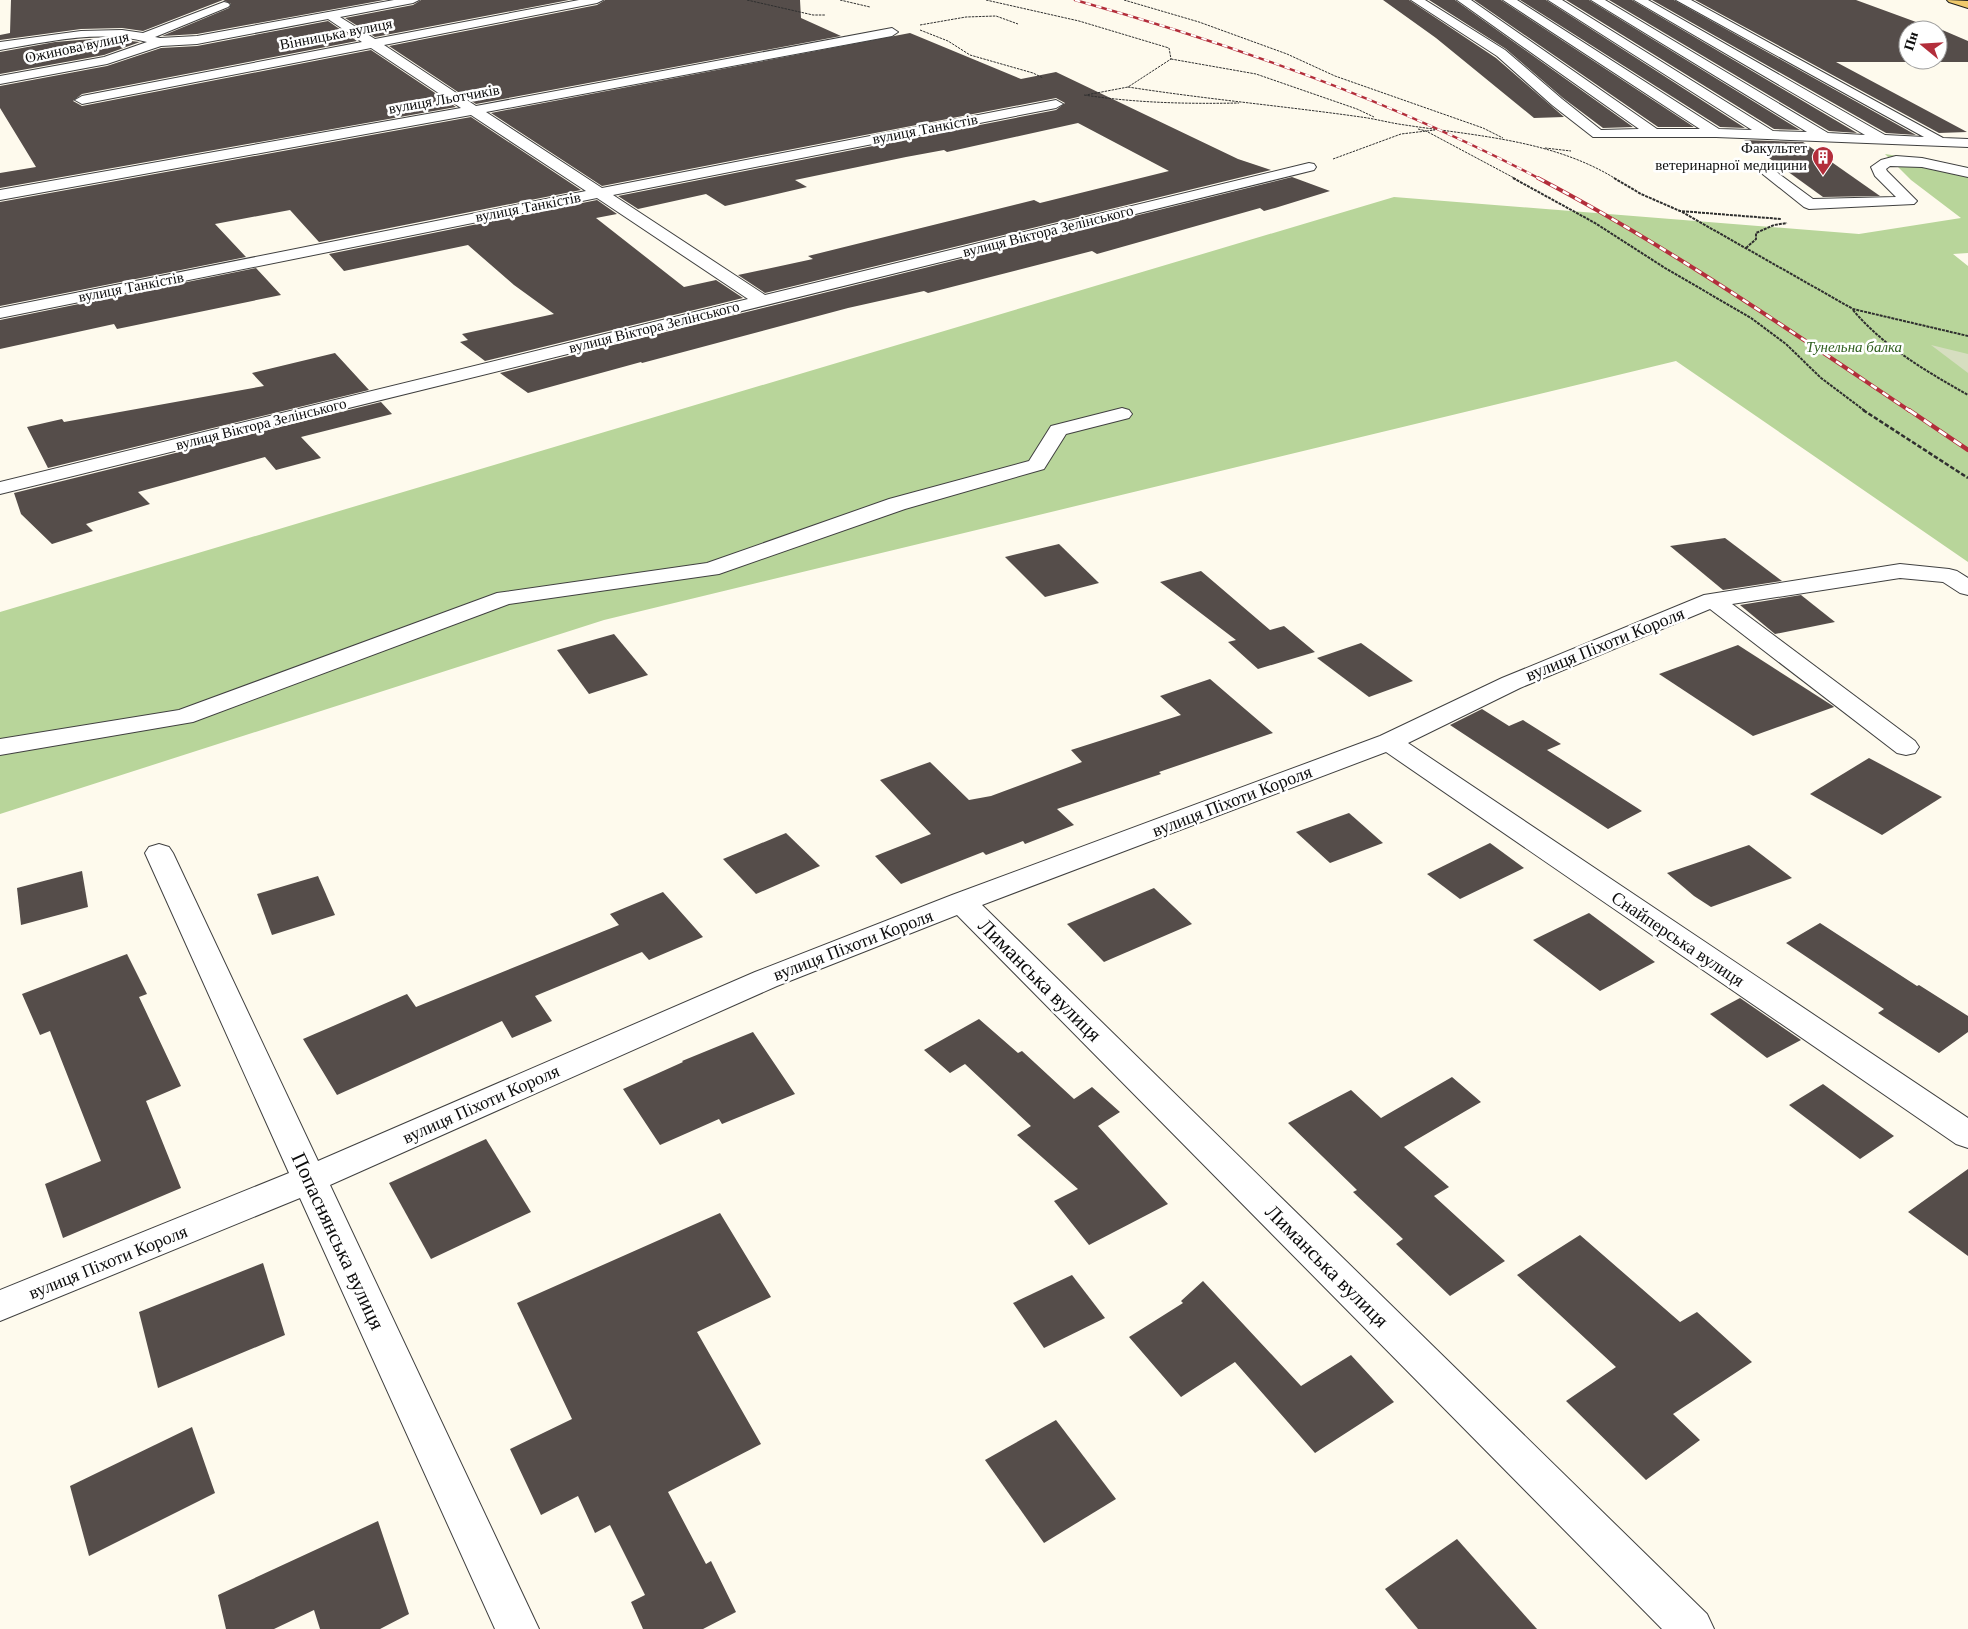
<svg xmlns="http://www.w3.org/2000/svg" width="1968" height="1629" viewBox="0 0 1968 1629" font-family="Georgia,serif">
<style>
.forest{fill:#b8d59a}
.cemetery{fill:#d6dec0}
.building{fill:#554d4a;fill-rule:evenodd}
.lines{fill:none;stroke-linecap:round;stroke-linejoin:round}
.minor-casing{stroke:#404040;stroke-width:2}
.major-casing{stroke:#1e1e1e;stroke-width:2}
.path-far2{stroke:#2f2f2f;stroke-width:1;stroke-dasharray:2.5 1;stroke-linecap:butt}
.path-far1{stroke:#2f2f2f;stroke-width:2;stroke-dasharray:3 1;stroke-linecap:butt}
.path{stroke:#2f2f2f;stroke-width:2.5;stroke-dasharray:4.5 2;stroke-linecap:butt}
.minor{fill:#fff;fill-rule:evenodd}
.major{fill:#efc96c;fill-rule:evenodd}
.rail-far2-casing{stroke:#b32e3b;stroke-width:2.5}
.rail-far1-casing{stroke:#b32e3b;stroke-width:4}
.rail-casing{stroke:#b32e3b;stroke-width:4.5}
.rail-far2{stroke:#fff;stroke-width:2;stroke-dasharray:5.5;stroke-linecap:butt}
.rail-far1{stroke:#fff;stroke-width:2.5;stroke-dasharray:7;stroke-linecap:butt}
.rail{stroke:#fff;stroke-width:3;stroke-dasharray:9;stroke-linecap:butt}
.labels{text-anchor:middle;stroke-width:5;stroke-linejoin:round;paint-order:stroke}
.far-street-label{font-size:15px;fill:#0d0d0d;stroke:#fff}
.far-poi-label{font-size:15px;fill:#0d0d0d;stroke:#fff;text-anchor:end}
.far-park-label{font-size:15px;font-style:italic;fill:#316021;stroke:#fff}
.street-label{font-size:18px;fill:#0d0d0d;stroke:#fff}
.near-street-label{font-size:21px;fill:#0d0d0d;stroke:#fff}
</style>
<rect width="100%" height="100%" fill="#fefaed"/>
<polygon class="forest" points="1885,154 1968,167 1968,253 1953,254 1968,266 1968,562 1676,361 604,620 0,814 0,612 1394,197 1859,234 1961,218 1911,180"/>
<polygon class="cemetery" points="1931,345 1968,354 1968,373"/>
<g class="building">
<polygon points="11,0 384,0 197,34 162,36 229,8 231,4 223,0 143,31 122,28 81,29 0,40 0,35 10,33"/>
<polygon points="421,0 569,0 375,37 345,18 413,5"/>
<polygon points="605,0 800,0 801,18 841,36 476,104 389,46 597,5"/>
<polygon points="1383,0 1409,0 1496,58 1564,117 1534,118 1436,38"/>
<polygon points="1429,0 1455,0 1633,127 1603,128 1563,98 1506,49"/>
<polygon points="1474,0 1501,0 1694,127 1658,127"/>
<polygon points="1520,0 1546,0 1745,128 1720,127"/>
<polygon points="1566,0 1589,0 1800,130 1774,129"/>
<polygon points="1609,0 1632,0 1857,133 1829,131"/>
<polygon points="1652,0 1674,0 1916,135 1886,133"/>
<path d="M1695,0H1856L1927,26H1933L1968,41V62H1836L1967,132L1939,133ZM1908,30H1938V60H1908Z"/>
<polygon points="328,21 357,41 82,94 73,101 82,106 371,50 456,107 0,188 0,173 36,167 0,108 0,86 107,66 161,48 197,46"/>
<polygon points="910,33 1021,79 1056,72 1238,159 1271,170 765,293 738,275 813,259 808,256 1034,200 1040,203 1169,171 1078,123 947,152 944,150 906,157 795,180 807,187 725,206 706,194 638,209 618,196 1056,110 1065,103 1056,98 602,186 491,113"/>
<polygon points="92,39 111,39 140,42 104,55 0,74 0,52 55,42"/>
<polygon points="471,117 581,190 319,242 290,210 215,224 246,257 0,306 0,202"/>
<polygon points="1744,140 1803,142 1880,196 1823,197"/>
<polygon points="1292,177 1330,191 1275,208 1264,211 1260,208 1097,254 1092,251 928,293 924,291 848,308 642,363 641,362 528,393 500,373"/>
<polygon points="597,200 617,214 596,218 684,287 716,280 743,298 485,361 460,342 468,340 462,334 554,314 514,285 468,245 344,271 329,254"/>
<polygon points="256,268 281,295 117,329 114,324 0,349 0,320"/>
<polygon points="335,353 369,390 48,468 27,427 62,419 64,422 264,386 252,373"/>
<polygon points="381,402 392,414 301,437 321,458 276,470 265,457 138,492 150,504 86,524 93,531 52,544 21,514 14,493"/>
<polygon points="1725,538 1782,581 1723,590 1670,546"/>
<polygon points="1059,544 1099,583 1045,597 1005,557"/>
<polygon points="1201,571 1270,630 1284,626 1315,652 1258,669 1228,642 1236,640 1160,582"/>
<polygon points="1801,595 1835,622 1775,634 1740,605"/>
<polygon points="614,634 648,675 589,694 557,650"/>
<polygon points="1361,643 1413,681 1369,697 1317,658"/>
<polygon points="1738,645 1833,706 1834,707 1753,736 1659,674"/>
<polygon points="1210,679 1273,733 1159,772 1161,774 1057,809 1074,825 1025,844 1023,841 986,855 983,852 901,884 875,856 931,834 880,780 930,762 969,800 991,796 1082,762 1071,750 1181,715 1160,696"/>
<polygon points="1482,709 1509,726 1523,720 1561,744 1547,750 1642,811 1608,829 1450,725"/>
<polygon points="1869,758 1942,797 1882,835 1810,794"/>
<polygon points="1349,813 1383,843 1330,863 1296,832"/>
<polygon points="786,833 820,866 756,894 723,859"/>
<polygon points="1490,843 1524,868 1460,899 1427,874"/>
<polygon points="1749,845 1792,878 1711,907 1694,896 1667,873"/>
<polygon points="82,871 88,907 21,925 17,888"/>
<polygon points="318,876 335,915 272,935 257,894"/>
<polygon points="1154,888 1192,924 1104,962 1067,924"/>
<polygon points="663,892 703,937 649,960 642,952 535,996 552,1021 512,1038 502,1021 337,1095 303,1039 407,994 416,1007 619,925 610,914"/>
<polygon points="1589,913 1655,962 1600,991 1533,940"/>
<polygon points="1820,923 1917,986 1919,985 1968,1016 1968,1032 1939,1053 1878,1013 1884,1009 1786,943"/>
<polygon points="127,954 147,994 139,997 181,1086 146,1101 181,1188 63,1238 45,1184 101,1161 50,1031 40,1035 22,994"/>
<polygon points="1740,998 1801,1040 1767,1058 1710,1014"/>
<polygon points="979,1019 1018,1053 1022,1051 1074,1099 1092,1087 1120,1112 1098,1126 1168,1204 1089,1245 1054,1201 1078,1189 1017,1135 1031,1126 965,1064 950,1073 924,1050"/>
<polygon points="753,1032 795,1094 722,1124 719,1119 660,1145 623,1089 683,1062 682,1061"/>
<polygon points="1452,1077 1481,1102 1404,1147 1449,1187 1434,1196 1505,1261 1450,1296 1396,1244 1403,1239 1353,1192 1357,1190 1288,1123 1351,1090 1381,1118"/>
<polygon points="1823,1084 1894,1136 1860,1159 1789,1105"/>
<polygon points="486,1139 531,1212 431,1259 389,1183"/>
<polygon points="1968,1169 1968,1256 1908,1212"/>
<polygon points="720,1213 771,1297 697,1332 761,1444 668,1492 706,1564 711,1561 736,1612 703,1629 643,1629 631,1602 645,1595 610,1525 595,1533 578,1496 541,1515 510,1449 572,1419 517,1303"/>
<polygon points="1580,1235 1680,1322 1697,1312 1752,1362 1673,1414 1700,1440 1646,1480 1566,1401 1616,1367 1517,1275"/>
<polygon points="263,1263 285,1335 158,1388 139,1312"/>
<polygon points="1072,1275 1105,1318 1044,1348 1013,1303"/>
<polygon points="1203,1281 1301,1386 1351,1355 1394,1402 1315,1453 1235,1362 1181,1397 1129,1337 1183,1303 1181,1301"/>
<polygon points="1056,1420 1116,1499 1044,1543 985,1460"/>
<polygon points="192,1427 215,1493 89,1556 70,1486"/>
<polygon points="378,1521 409,1614 380,1629 320,1629 314,1610 274,1629 226,1629 218,1595"/>
<polygon points="1457,1539 1537,1629 1418,1629 1385,1589"/>
</g>
<g class="lines">
<g class="minor-casing">
<g id="minor">
<path d="M394,0H419L413,3L340,17L375,39L579,0H603L597,3L384,45L476,106L892,28L898,32L892,36L486,112L602,188L1056,100L1063,104L1056,108L613,195L765,295L1309,163L1314,164L1316,167L1314,170L0,494V482L748,299L597,198L0,318V308L586,191L471,115L0,200V190L461,108L371,48L82,104L75,100L82,96L362,42L328,19L197,44L161,46L107,64L0,84V76L104,57L147,42C100,29 47,42 0,50V42L81,31L122,30L143,33L224,2L228,3L230,5L228,7L155,37L160,38L197,36Z"/>
<polygon points="1411,0 1425,0 1505,50 1562,99 1601,130 1639,129 1457,0 1471,0 1657,129 1700,129 1503,0 1517,0 1719,129 1752,130 1548,0 1562,0 1773,131 1807,132 1591,0 1605,0 1828,133 1865,135 1634,0 1648,0 1885,135 1924,137 1676,0 1691,0 1943,138 1968,139 1968,147 1716,137 1593,137 1552,105 1497,56"/>
<polygon points="1896,156 1922,158 1968,168 1968,177 1922,167 1890,166 1886,169 1887,171 1917,201 1914,204 1809,209 1804,207 1755,168 1757,165 1767,165 1813,199 1896,197 1875,176 1871,167 1881,160"/>
<polygon points="1122,408 1129,410 1132,414 1129,418 1066,434 1044,469 905,509 719,574 509,604 193,722 0,755 0,739 179,710 497,593 707,563 889,499 1029,461 1051,426"/>
<polygon points="1900,564 1949,569 1957,571 1968,578 1968,595 1960,593 1943,582 1900,578 1732,604 1915,741 1919,747 1915,753 1906,755 1897,753 1710,609 1520,688 1408,743 1968,1118 1968,1148 1956,1144 1386,752 982,905 1707,1614 1714,1629 1662,1629 957,915 777,986 330,1185 539,1629 495,1629 300,1198 0,1321 0,1290 289,1173 145,853 149,847 159,844 169,847 173,853 318,1161 755,972 952,895 1380,736 1502,678 1704,595"/>
</g>
</g>
<g class="major-casing">
<polygon id="major" points="1947,0 1968,1 1968,8 1949,2"/>
</g>
<g class="path-far2">
<polyline points="747,0 813,15 825,15"/>
<polyline points="840,0 870,7"/>
<polyline points="986,0 1079,21 1169,48 1171,59 1128,87 1086,95"/>
<polyline points="1124,0 1199,22 1287,54 1335,76 1483,128 1503,138"/>
<polyline points="920,25 966,17 996,16 1018,24"/>
<polyline points="920,30 948,41 970,55 1033,73 1043,78"/>
<polyline points="1171,59 1256,74 1357,109 1374,117"/>
<path d="M1128,87C1205,99 1283,106 1361,117C1376,119 1390,123 1405,125C1477,136 1553,140 1616,179"/>
<path d="M1084,95C1137,103 1186,104 1239,103"/>
<polyline points="1418,129 1426,131 1516,179"/>
<polyline points="1545,148 1571,151"/>
<polyline points="1333,159 1401,134 1435,130"/>
</g>
<g class="path-far1">
<polyline points="1513,178 1595,223 1665,268 1751,318 1786,344 1821,378 1865,411"/>
<polyline points="1614,178 1641,194 1680,211 1781,219"/>
<polyline points="1682,212 1853,309 1968,336"/>
<polyline points="1746,248 1756,239 1756,233 1774,225 1787,223"/>
<path d="M1853,310C1884,347 1926,371 1968,395"/>
</g>
<polyline class="path" points="1863,410 1968,478"/>
<use href="#minor" class="minor"/>
<use href="#major" class="major"/>
<g class="rail-far2-casing">
<path id="rail-far2" d="M1075,0C1236,45 1392,101 1540,179"/>
</g>
<g class="rail-far1-casing">
<path id="rail-far1" d="M1538,178C1668,246 1789,330 1910,411"/>
</g>
<g class="rail-casing">
<polyline id="rail" points="1909,410 1968,450"/>
</g>
<use href="#rail-far2" class="rail-far2"/>
<use href="#rail-far1" class="rail-far1"/>
<use href="#rail" class="rail"/>
</g>
<defs>
<g id="building-pin" transform="scale(1.125)"><path d="M0 17L-7.5 6A9.5 9.5 0 1 1 7.5 6Z" fill="#b32e3b" stroke="#fff"/><path d="M-4-6H4V6H1V3H-1V6H-4ZM-2.5-4.3h1.7v1.8h-1.7ZM.8-4.3h1.7v1.8H.8ZM-2.5-1h1.7V.8h-1.7ZM.8-1h1.7V.8H.8Z" fill="#fff"/></g>
</defs>
<g fill-rule="evenodd">
<use href="#building-pin" x="1823" y="157"/>
</g>
<g class="labels">
<g class="far-street-label">
<text transform="translate(336 34) rotate(-11)" y="5">Вінницька вулиця</text>
<text transform="translate(77 47) rotate(-12)" y="5">Ожинова вулиця</text>
<text transform="translate(444 99) rotate(-10)" y="5">вулиця Льотчиків</text>
<text transform="translate(925 129) rotate(-11)" y="5">вулиця Танкістів</text>
<text transform="translate(528 207) rotate(-11)" y="5">вулиця Танкістів</text>
<text transform="translate(1048 231) rotate(-14)" y="5">вулиця Віктора Зелінського</text>
<text transform="translate(131 287) rotate(-11)" y="5">вулиця Танкістів</text>
<text transform="translate(654 327) rotate(-14)" y="5">вулиця Віктора Зелінського</text>
<text transform="translate(261 424) rotate(-14)" y="5">вулиця Віктора Зелінського</text>
</g>
<g class="far-poi-label">
<text x="1807" y="153">Факультет<tspan x="1807" dy="17">ветеринарної медицини</tspan></text>
</g>
<g class="far-park-label">
<text x="1854" y="352">Тунельна балка</text>
</g>
<g class="street-label">
<text transform="translate(1605 644) rotate(-22)" y="6">вулиця Піхоти Короля</text>
<text transform="translate(1232 801) rotate(-21)" y="6">вулиця Піхоти Короля</text>
<text transform="translate(1678 939) rotate(34)" y="6">Снайперська вулиця</text>
<text transform="translate(853 945) rotate(-21)" y="6">вулиця Піхоти Короля</text>
<text transform="translate(481 1104) rotate(-24)" y="6">вулиця Піхоти Короля</text>
<text transform="translate(108 1262) rotate(-22)" y="6">вулиця Піхоти Короля</text>
</g>
<g class="near-street-label">
<text transform="translate(1040 980) rotate(45)" y="7">Лиманська вулиця</text>
<text transform="translate(338 1241) rotate(65)" y="7">Попаснянська вулиця</text>
<text transform="translate(1327 1266) rotate(45)" y="7">Лиманська вулиця</text>
</g>
</g>
<g transform="translate(1923 45) rotate(288)"><circle r="24" fill="#ffffff" stroke="#9e9e9e"/>
<path d="M0-4L9 19L0 12L-9 19Z" fill="#b32e3b"/>
<text y="-8" font-size="14" font-weight="bold" text-anchor="middle" fill="#0d0d0d">Пн</text>
</g>
</svg>
